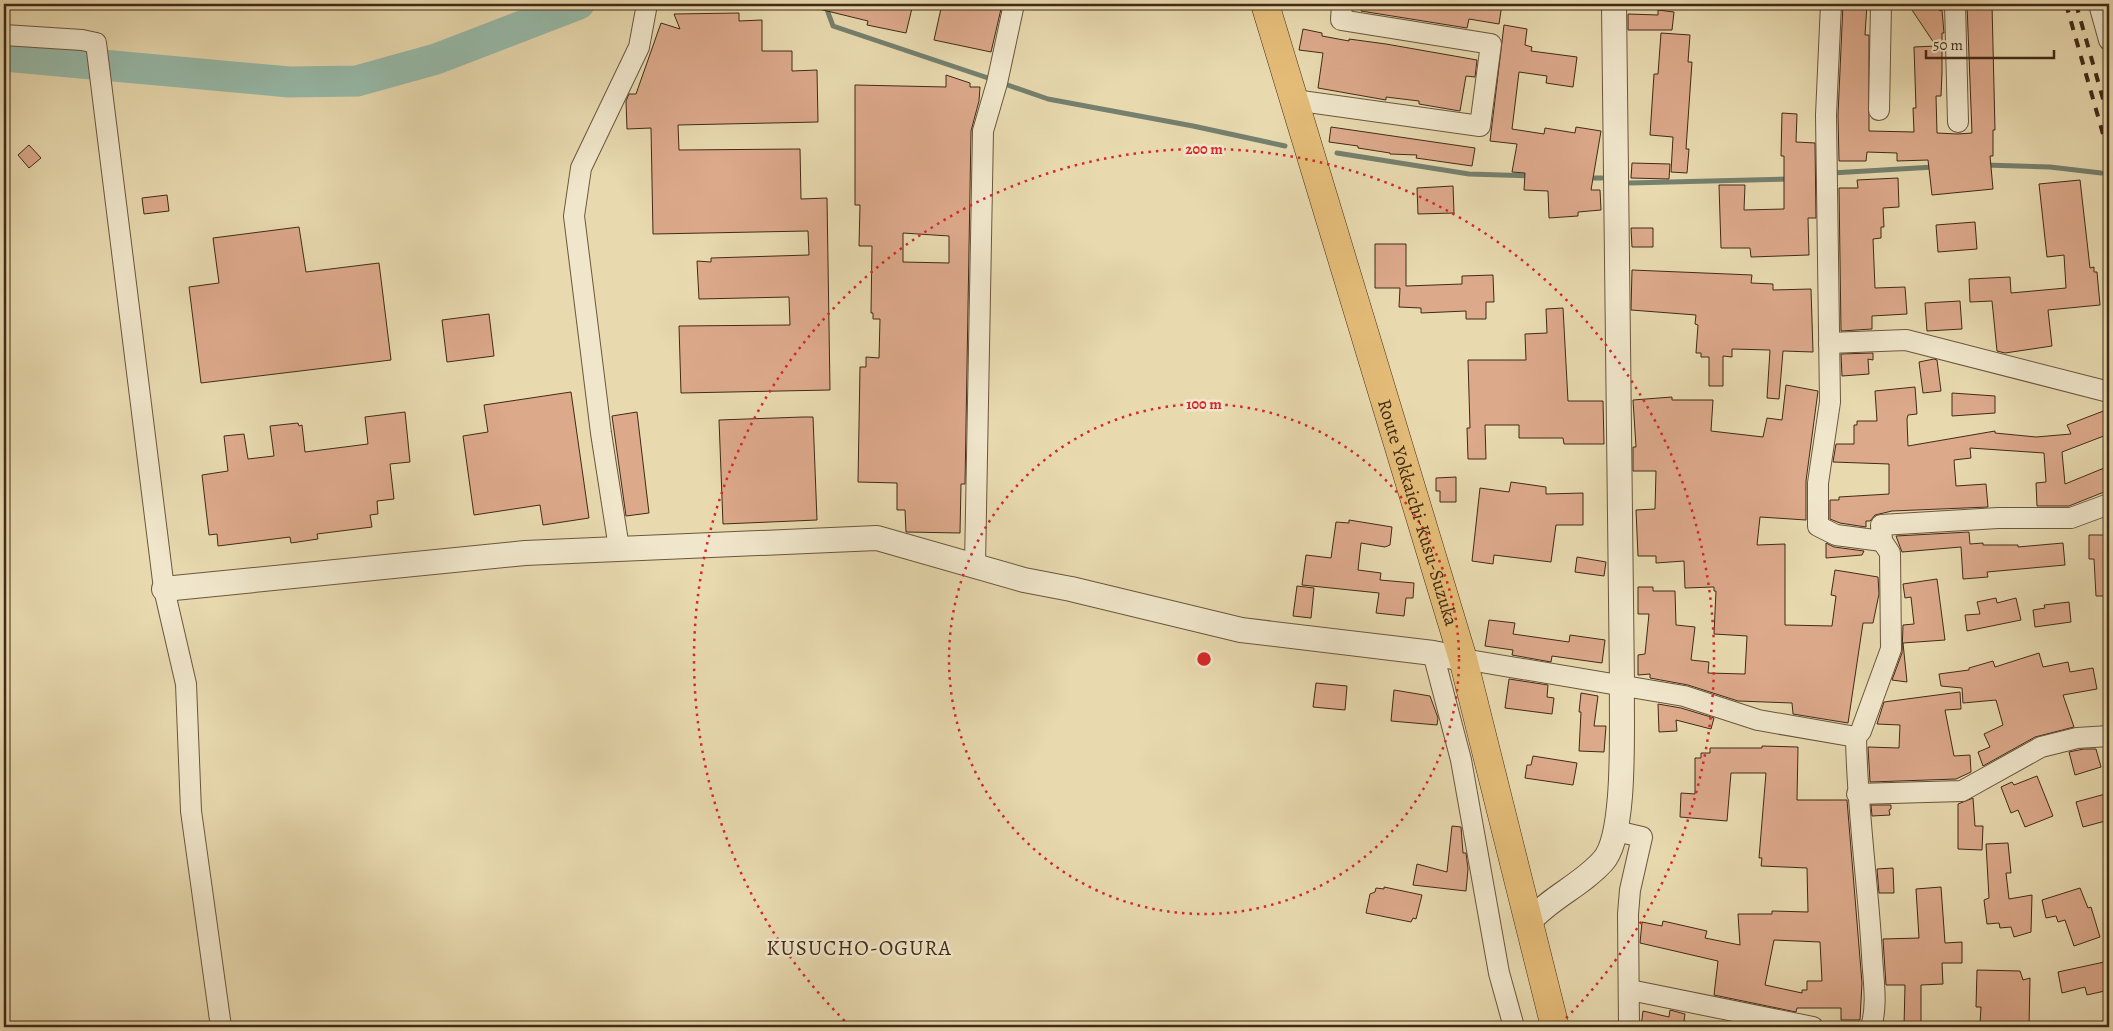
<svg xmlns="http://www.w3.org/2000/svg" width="2113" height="1031" viewBox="0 0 2113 1031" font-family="Alegreya,serif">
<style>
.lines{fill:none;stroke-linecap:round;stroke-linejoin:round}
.stream{stroke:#75806e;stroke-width:5}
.river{stroke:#97baa9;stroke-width:31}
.building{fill:#dca98b;stroke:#412a16;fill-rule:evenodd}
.minor-casing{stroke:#6b563c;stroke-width:22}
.tertiary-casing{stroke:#6b563c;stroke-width:26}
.primary-casing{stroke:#412a16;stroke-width:29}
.minor{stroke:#f0e6cb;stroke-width:20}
.tertiary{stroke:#f0e6cb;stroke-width:24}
.primary{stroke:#e4bc78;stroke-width:28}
.rail{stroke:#412a16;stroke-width:4;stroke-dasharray:9 9;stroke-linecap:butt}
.ring{fill:none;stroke:#d62828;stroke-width:2.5;stroke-dasharray:2.5 5}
.labels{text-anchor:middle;stroke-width:5;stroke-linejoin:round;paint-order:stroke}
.street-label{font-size:19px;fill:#412a16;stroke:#f0e6cb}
.quarter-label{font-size:21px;letter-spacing:1px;fill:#412a16;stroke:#f0e6cb}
.centre{fill:#d62828;stroke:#f0e6cb;stroke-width:2.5}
.ring-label{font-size:15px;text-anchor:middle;font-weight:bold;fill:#d62828;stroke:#f0e6cb;stroke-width:5;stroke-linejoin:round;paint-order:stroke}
</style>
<rect width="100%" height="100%" fill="#e8d9af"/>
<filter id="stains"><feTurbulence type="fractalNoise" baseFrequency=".004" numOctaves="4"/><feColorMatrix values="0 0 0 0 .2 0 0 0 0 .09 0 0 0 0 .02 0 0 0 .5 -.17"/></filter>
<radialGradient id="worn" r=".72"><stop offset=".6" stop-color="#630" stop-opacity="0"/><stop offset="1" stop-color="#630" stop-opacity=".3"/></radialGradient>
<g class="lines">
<g class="stream">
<polyline points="825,4 833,26 994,80"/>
<polyline points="1002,83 1048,99 1193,126 1285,146"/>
<polyline points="1337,153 1469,174 1531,176"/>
<polyline points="1985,165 2050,167 2101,173"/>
<polyline points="1832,173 1934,167"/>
<polyline points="1587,178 1602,178"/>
<polyline points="1630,183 1790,179"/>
</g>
<polyline class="river" points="4,56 289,82 357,81 436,59 579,4"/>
</g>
<g class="building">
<polygon points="819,4 913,4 906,33 867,25 868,21 819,9"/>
<polygon points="942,4 980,4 1001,9 991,52 934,40"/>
<polygon points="1362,4 1460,4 1476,7 1477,4 1502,4 1499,24 1469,19 1467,28 1361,11"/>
<polygon points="1843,4 1867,4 1865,35 1869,35 1869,131 1914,132 1913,108 1916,108 1914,47 1936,46 1908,4 1936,4 1940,11 1942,10 1944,33 1942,33 1942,72 1941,96 1936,96 1937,133 1958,134 1972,133 1967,5 1992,5 1995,130 1993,130 1993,156 1990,156 1993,189 1932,195 1928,160 1897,161 1897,153 1867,152 1866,161 1839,161 1838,115"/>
<polygon points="1658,10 1674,12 1672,30 1628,30 1628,14 1658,15"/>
<polygon points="739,13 739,21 762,20 762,51 792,51 792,71 817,70 818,122 678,125 679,150 800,149 801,199 827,198 830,390 681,393 679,326 790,325 789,297 699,299 697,261 711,262 711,258 809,255 808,231 653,234 651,128 627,129 626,101 629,94 636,94 661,23 680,29 674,14"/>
<polygon points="1504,25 1527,29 1525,45 1532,47 1531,51 1577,57 1573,87 1546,83 1547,76 1519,72 1512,129 1544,134 1545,128 1575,133 1576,127 1601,131 1591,190 1600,190 1601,210 1578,212 1578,216 1549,218 1548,191 1524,190 1525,173 1512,172 1517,144 1490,141"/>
<polygon points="1303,29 1322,33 1322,36 1349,41 1349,39 1386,44 1477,60 1475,77 1466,76 1460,111 1419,104 1419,101 1386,97 1386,100 1318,88 1323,53 1299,50"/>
<polygon points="1661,33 1690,35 1688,62 1692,62 1686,149 1689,149 1687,173 1671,172 1673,137 1650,135 1654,74 1658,74"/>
<path d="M946,75L970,83V87H980L979,101L971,131L965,484H961L960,533L906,532L905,510H897V483L858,482L860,367H866V357L879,358L880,319H873V313H871L872,246H859L860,205H855V85L946,87ZM903,233L949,236V263L903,262Z"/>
<polygon points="1782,113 1797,114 1796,142 1815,143 1816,218 1808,218 1809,255 1751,257 1750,248 1721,248 1719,185 1745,185 1744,210 1784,209 1784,156 1781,156"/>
<polygon points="1331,127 1475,148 1472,166 1416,158 1417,155 1390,154 1390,153 1358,148 1358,146 1329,142"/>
<polygon points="29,145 41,158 29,168 18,155"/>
<polygon points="1632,163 1670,164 1669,179 1631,178"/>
<polygon points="1898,178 1899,207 1883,208 1884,227 1881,227 1881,238 1873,239 1875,288 1905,287 1907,314 1872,316 1872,329 1841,331 1839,188 1858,188 1857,180"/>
<polygon points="2080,180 2090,268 2094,267 2094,272 2097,272 2100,305 2048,310 2052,346 2005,353 1997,351 1992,301 1970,302 1969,279 2010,277 2011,293 2066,288 2064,255 2047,257 2039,184"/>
<polygon points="1453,186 1454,213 1418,214 1417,188"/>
<polygon points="167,195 169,211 144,214 142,198"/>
<polygon points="1975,222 1977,249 1938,252 1936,225"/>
<polygon points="299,227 306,272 379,263 391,360 201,383 189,287 219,283 213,238"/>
<polygon points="1631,228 1653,228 1653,247 1632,247"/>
<polygon points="1375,244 1406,244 1406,286 1462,284 1462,276 1493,275 1494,302 1486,302 1486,319 1466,319 1466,311 1421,313 1421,308 1399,307 1400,288 1375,288"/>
<polygon points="1632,270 1752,275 1751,283 1773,284 1773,290 1811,289 1813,352 1783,351 1779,399 1767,398 1770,350 1732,349 1732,357 1723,356 1723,386 1709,386 1709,357 1701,357 1701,353 1696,353 1698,325 1695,324 1696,315 1631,310"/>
<polygon points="1960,301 1962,329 1927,331 1925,303"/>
<polygon points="1563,308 1568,401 1603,401 1604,444 1564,444 1563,438 1519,438 1519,425 1485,425 1486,459 1468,459 1467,428 1470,428 1468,360 1526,360 1525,334 1547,333 1546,309"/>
<polygon points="489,314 494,356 447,362 442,320"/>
<polygon points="1873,353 1873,360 1868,359 1869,374 1842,376 1841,354"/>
<polygon points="1934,359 1937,360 1941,391 1923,393 1919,362"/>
<polygon points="1786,385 1818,391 1806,481 1806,520 1760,517 1757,545 1785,544 1785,625 1832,626 1836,596 1831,595 1835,570 1878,577 1879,594 1873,623 1863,623 1848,723 1793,714 1792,703 1738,701 1688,685 1650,678 1650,674 1638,675 1638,655 1645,654 1649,614 1638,614 1638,587 1653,587 1653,591 1675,591 1676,625 1695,627 1691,660 1709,662 1708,673 1745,674 1747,636 1714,634 1716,591 1714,591 1714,587 1685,588 1684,561 1656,563 1656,556 1638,556 1636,510 1655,509 1656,471 1633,471 1633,447 1636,447 1633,400 1672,397 1672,400 1713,400 1711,431 1763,437 1767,418 1782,420"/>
<polygon points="1915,387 1917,414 1908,415 1907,419 1908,446 1995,431 1995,433 2036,437 2071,434 2067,425 2106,410 2109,417 2109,434 2062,452 2065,484 2109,466 2109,490 2069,506 2037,506 2036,483 2046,482 2044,453 1970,448 1971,458 1954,460 1956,486 1986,484 1988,507 1892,511 1875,515 1870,521 1866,521 1866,527 1840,523 1830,519 1830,500 1839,500 1839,497 1889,494 1889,464 1833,462 1836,444 1854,444 1854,425 1857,425 1857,421 1877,421 1875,391"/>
<polygon points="571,392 589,518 543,525 540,505 474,515 463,436 488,432 484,405"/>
<polygon points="1952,393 1995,396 1995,413 1952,416"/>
<polygon points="405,412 410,462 390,464 394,499 377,501 378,514 370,515 372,527 317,534 318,539 291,543 290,537 218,546 217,534 209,535 202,475 228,471 224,436 244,434 248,459 274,456 270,426 298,423 299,426 302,425 305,452 368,444 365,417"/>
<polygon points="637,412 649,513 626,516 612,416"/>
<polygon points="803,417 813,417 817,520 723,524 719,420"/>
<polygon points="1456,477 1456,502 1440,502 1440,491 1436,491 1436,478"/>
<polygon points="1511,482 1546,487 1546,494 1583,493 1583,525 1556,525 1551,562 1494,555 1493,564 1472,561 1480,488 1509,492"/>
<polygon points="1349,520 1392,527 1390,545 1385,547 1361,543 1358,570 1381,573 1380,580 1414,583 1413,598 1406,598 1404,616 1376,613 1379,593 1302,585 1306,555 1331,558 1336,522 1349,523"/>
<polygon points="1969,532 1970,544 1983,543 1983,545 2018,545 2018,547 2063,543 2065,565 1987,572 1988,577 1963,579 1961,547 1902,552 1896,536"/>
<polygon points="2089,535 2109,535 2109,596 2096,596 2094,559 2089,559"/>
<polygon points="1826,543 1834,547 1864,551 1862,555 1826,558"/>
<polygon points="1577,557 1606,562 1604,576 1575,572"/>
<polygon points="1937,579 1945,640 1903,643 1907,682 1892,680 1902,653 1903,625 1914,624 1911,597 1905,598 1903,584"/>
<polygon points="1297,586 1314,588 1311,618 1293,616"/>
<polygon points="1996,598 1997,603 2016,598 2021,620 1967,631 1965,615 1980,614 1977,602"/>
<polygon points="2069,602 2071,622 2035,627 2033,610 2045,608 2044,605"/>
<polygon points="1489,620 1515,623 1513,634 1569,642 1570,635 1605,640 1602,663 1552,656 1551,662 1512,655 1513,650 1485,646"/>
<polygon points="2039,653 2043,667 2068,662 2070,672 2093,668 2097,689 2063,695 2074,727 2035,737 1983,766 1978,752 1990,747 1984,734 2003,725 1996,700 1963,703 1962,688 1941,686 1939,674 1969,670 1969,668 1993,661 1995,667"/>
<polygon points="1509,679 1548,685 1547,697 1554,698 1552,714 1505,708"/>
<polygon points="1316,683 1347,686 1345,710 1313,707"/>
<polygon points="1394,690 1430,696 1438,718 1437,725 1391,721"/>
<polygon points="1960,692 1961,709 1945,710 1954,756 1970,755 1971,772 1956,779 1870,782 1868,747 1899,748 1900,725 1877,724 1884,702"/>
<polygon points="1581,693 1598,696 1594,726 1606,726 1604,752 1579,751 1581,712 1579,712"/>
<polygon points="1658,704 1681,708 1714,718 1711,729 1676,720 1677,731 1659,732"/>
<path d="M1762,746L1798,747L1797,800H1847L1862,983L1860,1020H1841V1008H1797L1796,1012L1714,995L1718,961L1640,943L1642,922L1662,926L1663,921L1707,931L1705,938L1740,945L1738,914H1772V911L1808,912L1807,868L1761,866L1762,858H1759L1766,773H1731L1727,821L1680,817L1681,793L1695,794V758H1701V753H1710V748H1762ZM1774,940L1820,942L1822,981H1807V990H1802V993L1765,985Z"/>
<polygon points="2084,749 2096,749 2101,767 2075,775 2069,752"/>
<polygon points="1533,756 1577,763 1573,785 1525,778 1527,765 1531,765"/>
<polygon points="2037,776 2053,816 2025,827 2018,810 2011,813 2001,787 2012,782 2014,785"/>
<polygon points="2109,793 2109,820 2083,827 2076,802"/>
<polygon points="1973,798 1975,826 1983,826 1982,850 1958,849 1958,804"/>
<polygon points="1871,805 1891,805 1891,809 1889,810 1890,815 1872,816"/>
<polygon points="1452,826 1461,827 1463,853 1466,853 1468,869 1466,891 1413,885 1417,864 1447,872"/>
<polygon points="2008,843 2011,873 2006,873 2009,899 2032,895 2031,932 2014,937 2011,927 2000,928 1999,923 1987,924 1984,900 1989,898 1986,844"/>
<polygon points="1893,868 1894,893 1879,893 1877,869"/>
<polygon points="1384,887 1422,895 1416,919 1413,918 1411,922 1366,913 1370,894 1375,892 1376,888 1384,889"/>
<polygon points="1941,887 1945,943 1962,942 1962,963 1942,963 1943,984 1921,985 1921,1027 1904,1027 1905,985 1886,985 1883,939 1919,938 1916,889"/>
<polygon points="2080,888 2088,908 2091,907 2100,937 2074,946 2065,920 2058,922 2056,916 2046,918 2042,900"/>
<polygon points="2109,961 2109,990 2087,995 2085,987 2062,993 2058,972"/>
<polygon points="1977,970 2020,971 2023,980 2030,978 2029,1027 1989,1027 1989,1023 1980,1023 1981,1007 1976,1007"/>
<polygon points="1670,1010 1685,1014 1684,1021 1689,1022 1688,1027 1641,1027 1643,1011 1669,1017"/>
</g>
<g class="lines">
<g class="minor-casing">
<g id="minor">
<polyline points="1831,4 1826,115 1830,402 1818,483 1818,526 1836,535 1882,541 1881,525 1998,518 2071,518 2109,504"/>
<polyline points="1955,4 1958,122"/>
<polyline points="2099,4 2109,40"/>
<polyline points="4,35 82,40 96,43 164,589 186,684 191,811 221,1027"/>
<polyline points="1294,100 1480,126 1491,44 1341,20 1342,4"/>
<polyline points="1879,110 1881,4"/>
<polyline points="1829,343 1906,340 2109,392"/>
<polyline points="619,548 601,433 574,216 581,168 639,47 647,4"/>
<polyline points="975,565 983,131 997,83 1014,4"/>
<polyline points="1433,653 1461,760 1499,973 1514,1027"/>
<polyline points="1463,659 1684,696 1758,720 1856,737"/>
<polyline points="1857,794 1962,791 2041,747 2077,738 2109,736"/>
<polyline points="1616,831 1642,837 1630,890 1628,914 1629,1027"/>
<polyline points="1630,990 1813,1027"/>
<path d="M1871,1027C1878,1004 1873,979 1872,955C1868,882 1857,810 1856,737L1861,731L1891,649L1890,553L1882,541"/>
</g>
</g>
<g class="tertiary-casing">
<g id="tertiary">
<polyline points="164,589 525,553 877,538 1024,580 1071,589 1241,630 1433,653 1463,659"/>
<path d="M1530,921C1551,897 1582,885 1603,861C1627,835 1621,723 1622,685L1614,4"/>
</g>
</g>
<g class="primary-casing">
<g id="primary">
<path id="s1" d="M1265,4L1463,659L1555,1027"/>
</g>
</g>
<use href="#minor" class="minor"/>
<use href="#tertiary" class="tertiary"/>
<use href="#primary" class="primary"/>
<g class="rail">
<polyline points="2066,4 2109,155"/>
<polyline points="2076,4 2109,120"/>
</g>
</g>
<g class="ring">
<circle cx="1204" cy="659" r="255"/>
<path d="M850 1026A510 510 0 1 1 1558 1026"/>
</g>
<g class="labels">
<g class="street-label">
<text dy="7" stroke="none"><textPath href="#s1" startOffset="531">Route Yokkaichi-Kusu-Suzuka</textPath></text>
</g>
<g class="quarter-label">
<text x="859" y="955">KUSUCHO-OGURA</text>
</g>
</g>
<circle cx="1204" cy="659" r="8" class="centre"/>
<g class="ring-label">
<text x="1204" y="154">200 m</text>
<text x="1204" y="409">100 m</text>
</g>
<rect width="2113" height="1031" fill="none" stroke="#e8d9af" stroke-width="20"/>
<rect x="5" y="5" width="2103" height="1021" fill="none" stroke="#412a16" stroke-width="2.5"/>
<rect x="10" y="10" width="2093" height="1011" fill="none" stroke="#412a16"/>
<path d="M1926 50v8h128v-8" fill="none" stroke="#412a16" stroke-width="2.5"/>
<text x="1933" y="50" font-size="15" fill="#412a16" stroke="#f0e6cb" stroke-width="4" paint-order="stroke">50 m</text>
<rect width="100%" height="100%" filter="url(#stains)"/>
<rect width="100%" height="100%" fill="url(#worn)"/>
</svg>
